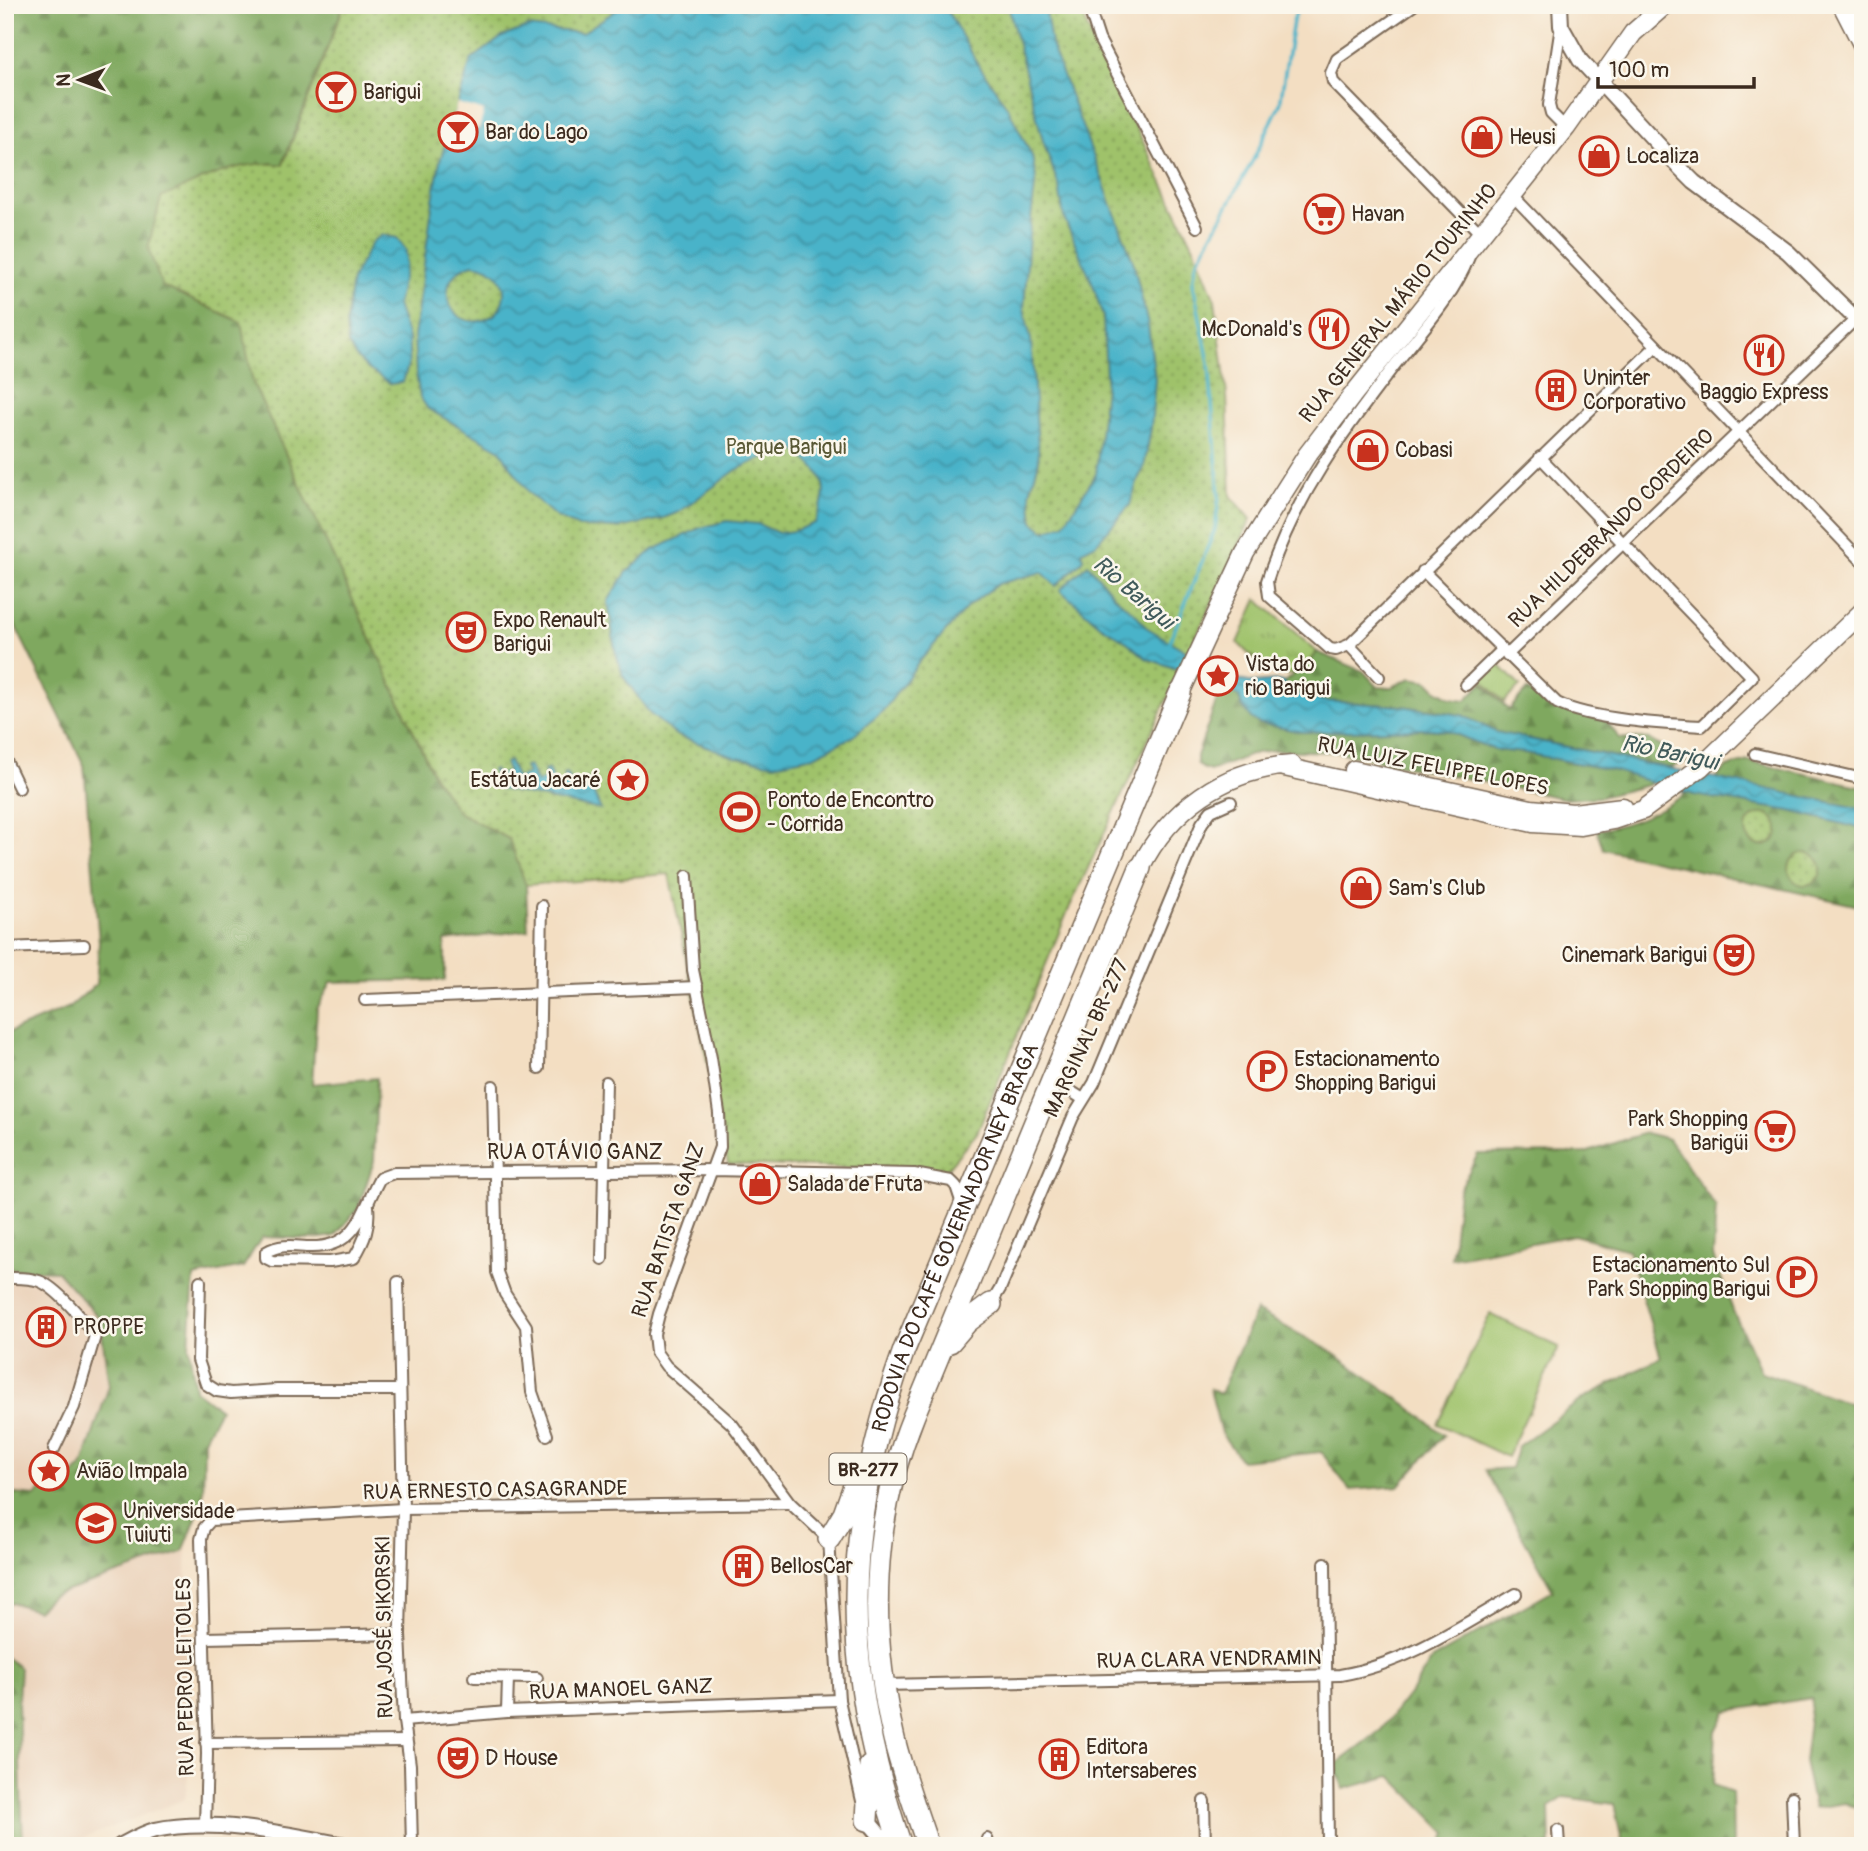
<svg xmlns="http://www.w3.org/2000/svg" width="1868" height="1851" viewBox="0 0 1868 1851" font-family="Pangolin,sans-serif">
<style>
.built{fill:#e9cfb6}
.grass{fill:url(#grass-tufts);stroke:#6d7644;stroke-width:2}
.forest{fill:url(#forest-firs);stroke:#5d693e;stroke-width:2;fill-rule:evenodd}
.park{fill:url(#park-dots);stroke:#6d7644;stroke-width:2}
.garden{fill:#9fc26b;stroke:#6d7644;stroke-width:2}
.water{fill:url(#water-waves);stroke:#426e74;stroke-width:2;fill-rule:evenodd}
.pier{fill:#f3dec2}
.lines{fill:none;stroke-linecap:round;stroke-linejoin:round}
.stream{stroke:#4ab3c9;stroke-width:3.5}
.minor-casing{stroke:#7b6957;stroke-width:14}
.tertiary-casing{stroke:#7b6957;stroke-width:18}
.primary-casing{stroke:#7b6957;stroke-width:21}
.motorway-casing{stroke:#7b6957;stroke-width:24}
.minor{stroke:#fff;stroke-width:10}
.tertiary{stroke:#fff;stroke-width:14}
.primary{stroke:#fff;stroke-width:18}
.motorway{stroke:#fff;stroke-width:21}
.labels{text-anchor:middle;stroke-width:5;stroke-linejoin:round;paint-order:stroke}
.shield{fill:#fbf7ec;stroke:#75685c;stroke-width:2}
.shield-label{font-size:19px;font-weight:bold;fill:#3b2a1e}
.poi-label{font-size:21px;fill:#3b2a1e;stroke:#fbf7ec;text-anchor:start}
.street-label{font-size:21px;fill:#3b2a1e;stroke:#fbf7ec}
.park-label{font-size:21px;fill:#595835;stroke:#fbf7ec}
.water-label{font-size:23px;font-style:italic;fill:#405a5a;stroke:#fbf7ec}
</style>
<defs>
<pattern id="grass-tufts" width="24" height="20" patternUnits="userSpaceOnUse" patternTransform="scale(1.75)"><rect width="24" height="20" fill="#9fc26b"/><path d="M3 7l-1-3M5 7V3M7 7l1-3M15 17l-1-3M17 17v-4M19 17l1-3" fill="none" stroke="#839e57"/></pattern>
<pattern id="forest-firs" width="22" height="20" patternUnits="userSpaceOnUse" patternTransform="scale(1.75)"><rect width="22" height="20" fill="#7fa85f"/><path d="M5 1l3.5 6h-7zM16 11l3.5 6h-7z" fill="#69894e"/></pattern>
<pattern id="park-dots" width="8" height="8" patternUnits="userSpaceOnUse" patternTransform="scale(1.75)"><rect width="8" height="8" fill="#9fc26b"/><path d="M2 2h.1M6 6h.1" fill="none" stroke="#839e57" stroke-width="1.8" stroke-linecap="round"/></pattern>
<pattern id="water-waves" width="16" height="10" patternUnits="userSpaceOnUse" patternTransform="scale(1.75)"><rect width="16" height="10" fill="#4ab3c9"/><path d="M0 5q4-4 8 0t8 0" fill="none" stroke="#3f92a3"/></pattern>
</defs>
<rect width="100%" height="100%" fill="#fbf7ec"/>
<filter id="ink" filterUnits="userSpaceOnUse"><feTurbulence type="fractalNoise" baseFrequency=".0143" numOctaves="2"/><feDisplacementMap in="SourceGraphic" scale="14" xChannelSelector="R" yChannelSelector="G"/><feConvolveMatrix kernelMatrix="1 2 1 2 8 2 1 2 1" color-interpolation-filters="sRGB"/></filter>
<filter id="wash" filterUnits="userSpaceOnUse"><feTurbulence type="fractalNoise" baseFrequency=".00686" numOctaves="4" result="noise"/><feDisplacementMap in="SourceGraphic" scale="28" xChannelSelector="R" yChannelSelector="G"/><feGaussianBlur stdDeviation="1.57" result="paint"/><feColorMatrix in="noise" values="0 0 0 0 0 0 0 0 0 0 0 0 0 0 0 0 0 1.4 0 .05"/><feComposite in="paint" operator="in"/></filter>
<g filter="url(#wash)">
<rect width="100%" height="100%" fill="#f3dec2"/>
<polygon class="built" points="5,1225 118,1263 189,1465 186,1581 193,1733 185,1799 63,1846 5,1846"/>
<path class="grass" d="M1257,599L1317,652C1287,694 1265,671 1238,643Z"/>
<g class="forest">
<polygon points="5,5 342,5 342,10 282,165 270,163 162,286 241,322 253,383 434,776 459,812 509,839 526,885 528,930 445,941 445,980 331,982 317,1009 312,1084 377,1078 374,1161 358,1209 335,1236 312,1239 262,1237 243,1267 194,1277 189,1346 195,1390 220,1409 204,1439 203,1500 183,1552 52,1596 37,1610 5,1601 5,1493 36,1496 43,1487 57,1488 82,1467 109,1386 100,1319 57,1271 5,1269 5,1034 70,1007 96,984 99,942 84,765 5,605"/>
<path d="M1317,652L1363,671L1378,687L1390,688L1411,678L1428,681L1438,691L1451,698L1466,700L1482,683L1509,710L1527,690C1551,710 1577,715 1606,720L1619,738L1649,739L1687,762L1669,768L1496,732L1462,715L1402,706L1324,701L1296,694L1279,693L1278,688L1286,687L1284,682L1310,662Z"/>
<polygon points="1222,685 1239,697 1242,706 1258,723 1302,732 1428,729 1448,731 1495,750 1525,753 1612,770 1652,781 1648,785 1600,797 1567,799 1337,752 1273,750 1256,753 1210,771 1202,768 1197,763 1197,756"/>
<polygon points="1748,761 1863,787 1863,809 1715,779 1727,767"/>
<path d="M1688,792L1790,811L1863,829V907L1603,849L1597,830C1632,825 1659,812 1688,792ZM1815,856L1821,869L1814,882L1789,872L1791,861L1794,857Z"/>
<polygon points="1645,1133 1668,1139 1716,1207 1713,1256 1734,1313 1761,1372 1863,1408 1863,1810 1845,1803 1814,1808 1804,1761 1812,1698 1726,1711 1716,1731 1713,1785 1732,1792 1733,1846 1623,1846 1614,1804 1565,1797 1549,1807 1550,1846 1442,1846 1447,1833 1391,1776 1344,1789 1334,1766 1381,1730 1415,1686 1432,1659 1553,1590 1485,1470 1511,1468 1518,1446 1584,1398 1661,1358 1628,1250 1574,1235 1451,1258 1459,1191 1478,1154 1585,1153"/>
<polygon points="1256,1311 1327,1349 1407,1405 1444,1435 1399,1486 1350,1490 1321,1452 1241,1460 1221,1433 1210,1389 1220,1394"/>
<polygon points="5,1657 20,1668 18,1701 23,1846 5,1846"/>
</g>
<g class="park">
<path d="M342,5H1081L1087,27L1195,249L1215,300L1227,395L1231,496L1251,519L1067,913L977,1133L945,1171L728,1164L669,874L526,885L509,839L458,812L434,776L253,383L241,322L162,286L148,248L161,198C200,181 239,158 283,165L342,10Z"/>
<circle cx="1762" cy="830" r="16"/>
<circle cx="1805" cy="869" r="16"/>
</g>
<g class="garden">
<polygon points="1497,663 1520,686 1504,702 1481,679"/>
<polygon points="1490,1314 1559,1347 1507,1457 1438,1424"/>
</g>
<g class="water">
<path d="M624,5H944L978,64L1008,108L1032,156L1036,178L1029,235L1024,309L1031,340L1039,461L1030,492L1033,522L1045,531L1064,524L1096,474L1106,377L1103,317L1092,282L1064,218L1059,187L1043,141L1008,5H1045L1051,44L1133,261L1148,325L1155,379L1151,428L1144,468L1138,479L1130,505L1096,544L1082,551L1084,559L1056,586L1042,572L998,584L968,606L920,661L884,710L852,737L814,756L774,764L736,757L676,735L650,714L623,676L615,650L608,601L627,572L653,550L700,528L727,521L758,524L778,533L794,531L815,523C831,485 826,475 794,449L779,450L736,470L679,512L661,519L620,528L579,527L556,517L529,493L499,449L428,409L420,397L416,374L414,336L433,200L440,161L471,60L502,37L528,27L582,33ZM473,264C492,266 508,279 503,300C501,309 495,316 486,319C448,333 429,276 473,264Z"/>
<polygon points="382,235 397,238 406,250 406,264 397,305 409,341 409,362 403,382 391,384 368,369 356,357 348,344 346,324 352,279 372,242"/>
<polygon points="1088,564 1114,596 1136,614 1146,627 1231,678 1253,683 1278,681 1284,682 1287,687 1279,688 1280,693 1296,694 1324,701 1402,706 1462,715 1496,732 1863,809 1863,829 1790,811 1694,795 1612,770 1525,753 1495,750 1448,731 1428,729 1302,732 1258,723 1251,718 1242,706 1239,697 1222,685 1146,658 1127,642 1100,625 1060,590"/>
<polygon points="509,761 517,779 528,774 525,767 529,766 537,783 547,778 544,771 548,769 556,787 567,782 564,775 567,773 575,791 588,786 585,779 587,778 601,810 500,789 492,770 494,769 498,776 508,771 505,763"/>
</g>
<polygon class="pier" points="457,103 484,111 479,129 472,128 467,145 447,139"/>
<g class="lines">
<polyline class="stream" points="1169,644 1215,529 1219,497 1209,363 1193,283 1196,264 1253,160 1280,104 1293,21 1299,5"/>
</g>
</g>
<g filter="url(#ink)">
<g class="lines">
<g class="minor-casing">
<g id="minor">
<polyline points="1088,5 1099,39 1197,227"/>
<polyline points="1414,5 1337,59 1331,73 1333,82 1482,235"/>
<polyline points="1561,26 1549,105 1551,113 1566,128"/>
<polyline points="1513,196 1863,562"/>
<path d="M1469,257C1453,298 1421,331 1394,366C1341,435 1300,489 1270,572L1267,581L1269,596L1330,649L1336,650L1349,645L1656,346"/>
<path d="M1423,571L1557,703C1590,720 1664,724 1702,726L1752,677L1540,457"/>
<polyline points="1349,645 1379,677"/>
<polyline points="1507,655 1863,312"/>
<polyline points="1466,685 1502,650"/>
<polyline points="1755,754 1863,779"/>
<polyline points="5,759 19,788"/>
<polyline points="687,876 693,970 711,1058 719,1113 720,1147 659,1314 654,1334 656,1352 666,1366 732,1424 790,1503 829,1539 839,1700 862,1801"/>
<polyline points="5,948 84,945"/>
<polyline points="365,1000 697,987"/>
<polyline points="539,1068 542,906"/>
<polyline points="1053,1080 1083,1099"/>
<polyline points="493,1086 497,1272 505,1294 526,1326 532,1392 547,1435"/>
<path d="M368,1206C370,1227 365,1240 354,1258L330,1262L272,1261L266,1258V1252C280,1244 293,1246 308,1247C358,1249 361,1212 380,1178L394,1173L713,1170L914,1174L951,1181L956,1186L962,1204"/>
<polyline points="602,1259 606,1082"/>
<path d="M5,1278C17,1278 28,1277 39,1281C56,1287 84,1320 95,1336L74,1407L54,1449"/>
<polyline points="200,1281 198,1360 206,1384 217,1391 231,1393 277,1390 399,1390"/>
<polyline points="398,1282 403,1509 400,1634 404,1721 410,1765 412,1846"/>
<polyline points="991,1304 1000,1289 1073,1117 1094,1083 1202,823 1211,811 1231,802"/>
<polyline points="1325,1563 1328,1846"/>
<polyline points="205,1638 400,1634"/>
<polyline points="474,1677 537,1678"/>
<path d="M884,1685L1340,1675C1405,1664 1460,1627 1516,1594"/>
<polyline points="507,1712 508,1678"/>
<polyline points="404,1721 507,1712 839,1700"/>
<polyline points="206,1743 406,1741"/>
<polyline points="1792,1797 1794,1846"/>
<polyline points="1204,1801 1205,1846"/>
<polyline points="205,1826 207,1754 201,1539 204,1528 211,1520 403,1509 790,1503"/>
<polyline points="1558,1830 1559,1846"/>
<polyline points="987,1839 989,1846"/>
<polyline points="1749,1845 1794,1844"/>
</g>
</g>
<g class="tertiary-casing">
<g id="tertiary">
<polyline points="1560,5 1561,26 1580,60 1681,169 1694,182 1788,252 1863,326"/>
<polyline points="867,1820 880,1835 883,1846"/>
<path d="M120,1846C131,1840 143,1833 155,1830C214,1817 291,1835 350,1846"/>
</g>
</g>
<g class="primary-casing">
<g id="primary">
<polyline points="1842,5 1863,46"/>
<polyline points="1180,693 1245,553 1307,455 1352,396 1566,128 1633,33 1665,5"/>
<polyline points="1280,766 1533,823 1581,826 1613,820 1643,810 1701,767 1863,611"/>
<polyline points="1354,770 1531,809 1573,813 1623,807"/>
<path d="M1140,868C1169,809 1225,769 1292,765"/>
</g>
</g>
<g class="motorway-casing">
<g id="motorway">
<polyline points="950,1342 967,1322 991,1304"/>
<polyline points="829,1539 844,1514 855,1483"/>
<polyline points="867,1820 870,1766"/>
<path id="s1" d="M901,1846C840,1668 841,1527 904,1350L1180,693"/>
<path d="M928,1846C916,1811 903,1775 894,1739C868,1628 871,1521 914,1415L1140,868"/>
</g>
</g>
<use href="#minor" class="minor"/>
<use href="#tertiary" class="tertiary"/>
<use href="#primary" class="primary"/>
<use href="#motorway" class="motorway"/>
</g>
</g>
<defs>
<g id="bar-ring" transform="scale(2.0125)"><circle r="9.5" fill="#fbf7ec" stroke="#c8321e" stroke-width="1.5"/><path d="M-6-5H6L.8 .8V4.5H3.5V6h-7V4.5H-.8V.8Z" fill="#c8321e"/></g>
<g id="shop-ring" transform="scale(2.0125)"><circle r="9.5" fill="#fbf7ec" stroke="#c8321e" stroke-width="1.5"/><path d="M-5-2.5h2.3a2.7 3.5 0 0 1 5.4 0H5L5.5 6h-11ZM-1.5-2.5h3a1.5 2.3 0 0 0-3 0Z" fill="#c8321e"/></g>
<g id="supermarket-ring" transform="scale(2.0125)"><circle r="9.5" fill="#fbf7ec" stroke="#c8321e" stroke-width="1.5"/><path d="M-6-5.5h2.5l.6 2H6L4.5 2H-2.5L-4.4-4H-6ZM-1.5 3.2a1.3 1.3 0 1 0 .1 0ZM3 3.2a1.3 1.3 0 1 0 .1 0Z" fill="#c8321e"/></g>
<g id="restaurant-ring" transform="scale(2.0125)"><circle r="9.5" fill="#fbf7ec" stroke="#c8321e" stroke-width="1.5"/><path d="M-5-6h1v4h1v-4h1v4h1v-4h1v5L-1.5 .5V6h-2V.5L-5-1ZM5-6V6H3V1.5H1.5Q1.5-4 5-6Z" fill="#c8321e"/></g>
<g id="building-ring" transform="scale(2.0125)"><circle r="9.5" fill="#fbf7ec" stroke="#c8321e" stroke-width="1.5"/><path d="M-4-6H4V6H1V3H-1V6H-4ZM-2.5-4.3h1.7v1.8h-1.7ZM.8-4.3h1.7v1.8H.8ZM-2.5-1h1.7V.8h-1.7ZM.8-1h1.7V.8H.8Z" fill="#c8321e"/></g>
<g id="theatre-ring" transform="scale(2.0125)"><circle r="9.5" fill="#fbf7ec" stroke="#c8321e" stroke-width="1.5"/><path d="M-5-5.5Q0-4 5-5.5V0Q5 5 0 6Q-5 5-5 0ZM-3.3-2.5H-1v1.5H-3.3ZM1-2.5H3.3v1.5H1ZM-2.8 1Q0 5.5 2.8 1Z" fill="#c8321e"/></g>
<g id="sight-ring" transform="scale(2.0125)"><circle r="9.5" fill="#fbf7ec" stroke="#c8321e" stroke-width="1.5"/><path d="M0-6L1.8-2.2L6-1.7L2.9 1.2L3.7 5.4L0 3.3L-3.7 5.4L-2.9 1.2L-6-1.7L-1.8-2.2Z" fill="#c8321e"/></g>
<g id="stadium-ring" transform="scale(2.0125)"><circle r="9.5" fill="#fbf7ec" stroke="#c8321e" stroke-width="1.5"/><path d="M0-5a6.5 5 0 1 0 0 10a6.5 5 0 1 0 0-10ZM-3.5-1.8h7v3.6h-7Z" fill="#c8321e"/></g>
<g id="parking-ring" transform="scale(2.0125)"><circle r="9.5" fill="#fbf7ec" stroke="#c8321e" stroke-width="1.5"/><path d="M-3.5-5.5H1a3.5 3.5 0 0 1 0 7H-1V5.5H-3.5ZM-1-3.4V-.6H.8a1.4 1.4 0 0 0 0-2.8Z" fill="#c8321e"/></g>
<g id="university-ring" transform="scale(2.0125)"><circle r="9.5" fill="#fbf7ec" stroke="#c8321e" stroke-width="1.5"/><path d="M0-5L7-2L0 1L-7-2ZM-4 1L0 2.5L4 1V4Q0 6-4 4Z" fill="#c8321e"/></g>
</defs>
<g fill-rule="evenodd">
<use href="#bar-ring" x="336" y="92"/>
<use href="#bar-ring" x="458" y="132"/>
<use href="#shop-ring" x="1482" y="137"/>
<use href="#shop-ring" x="1599" y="156"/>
<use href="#supermarket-ring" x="1324" y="214"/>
<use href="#restaurant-ring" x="1329" y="329"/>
<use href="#restaurant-ring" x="1764" y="355"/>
<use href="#building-ring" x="1556" y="390"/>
<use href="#shop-ring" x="1368" y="450"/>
<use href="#theatre-ring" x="466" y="632"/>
<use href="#sight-ring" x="1218" y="676"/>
<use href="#sight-ring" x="628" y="780"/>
<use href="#stadium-ring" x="740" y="812"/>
<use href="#shop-ring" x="1361" y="888"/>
<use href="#theatre-ring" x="1734" y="955"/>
<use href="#parking-ring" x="1267" y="1071"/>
<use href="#supermarket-ring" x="1775" y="1131"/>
<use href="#shop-ring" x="760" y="1184"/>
<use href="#parking-ring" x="1797" y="1277"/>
<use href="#building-ring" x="46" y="1327"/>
<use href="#sight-ring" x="49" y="1471"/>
<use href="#university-ring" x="96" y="1523"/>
<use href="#building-ring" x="743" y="1566"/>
<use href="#theatre-ring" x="458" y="1758"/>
<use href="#building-ring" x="1059" y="1759"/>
</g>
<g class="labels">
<rect class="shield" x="829.5" y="1453.5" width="77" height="31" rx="5"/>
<g class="shield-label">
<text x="868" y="1476">BR-277</text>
</g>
<g class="poi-label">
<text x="363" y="99">Barigui</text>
<text x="485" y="139">Bar do Lago</text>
<text x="1509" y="144">Heusi</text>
<text x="1626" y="163">Localiza</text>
<text x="1351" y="221">Havan</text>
<text x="1302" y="336" text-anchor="end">McDonald's</text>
<text x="1583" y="385">Uninter<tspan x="1583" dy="24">Corporativo</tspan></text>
<text x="1764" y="399" text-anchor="middle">Baggio Express</text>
<text x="1395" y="457">Cobasi</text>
<text x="493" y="627">Expo Renault<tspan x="493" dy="24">Barigui</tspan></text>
<text x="1245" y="671">Vista do<tspan x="1245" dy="24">rio Barigui</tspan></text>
<text x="601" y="787" text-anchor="end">Estátua Jacaré</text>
<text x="767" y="807">Ponto de Encontro<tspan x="767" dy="24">- Corrida</tspan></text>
<text x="1388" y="895">Sam's Club</text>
<text x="1707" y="962" text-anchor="end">Cinemark Barigui</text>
<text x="1294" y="1066">Estacionamento<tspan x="1294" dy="24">Shopping Barigui</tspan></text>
<text x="1748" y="1126" text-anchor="end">Park Shopping<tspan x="1748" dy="24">Barigüi</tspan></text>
<text x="787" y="1191">Salada de Fruta</text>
<text x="1770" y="1272" text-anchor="end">Estacionamento Sul<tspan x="1770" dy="24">Park Shopping Barigui</tspan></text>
<text x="73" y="1334">PROPPE</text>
<text x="76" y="1478">Avião Impala</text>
<text x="123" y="1518">Universidade<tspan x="123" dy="24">Tuiuti</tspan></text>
<text x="770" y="1573">BellosCar</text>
<text x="1086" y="1754">Editora<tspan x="1086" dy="24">Intersaberes</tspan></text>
<text x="485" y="1765">D House</text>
</g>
<g class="street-label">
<text transform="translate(1398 303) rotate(-51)" y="7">RUA GENERAL MÁRIO TOURINHO</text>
<text transform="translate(1611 528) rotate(-44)" y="7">RUA HILDEBRANDO CORDEIRO</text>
<text transform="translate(1433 766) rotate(11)" y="7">RUA LUIZ FELIPPE LOPES</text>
<text transform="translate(1086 1038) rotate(-65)" y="7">MARGINAL BR-277</text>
<text x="575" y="1159">RUA OTÁVIO GANZ</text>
<text transform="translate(668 1230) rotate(-71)" y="7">RUA BATISTA GANZ</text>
<text dy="7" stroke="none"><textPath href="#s1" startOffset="630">RODOVIA DO CAFÉ GOVERNADOR NEY BRAGA</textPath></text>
<text transform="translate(495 1490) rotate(-1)" y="7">RUA ERNESTO CASAGRANDE</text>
<text transform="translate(384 1627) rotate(-91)" y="7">RUA JOSÉ SIKORSKI</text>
<text transform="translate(1209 1659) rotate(-1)" y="7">RUA CLARA VENDRAMIN</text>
<text transform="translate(185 1677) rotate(-91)" y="7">RUA PEDRO LEITOLES</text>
<text transform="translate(621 1689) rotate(-2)" y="7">RUA MANOEL GANZ</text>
</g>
<g class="park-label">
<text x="786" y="454">Parque Barigui</text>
</g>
<g class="water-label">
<text transform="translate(1134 592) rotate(41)" y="8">Rio Barigui</text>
<text transform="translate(1670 752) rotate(12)" y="8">Rio Barigui</text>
</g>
</g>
<rect width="1868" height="1851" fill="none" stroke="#fbf7ec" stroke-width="28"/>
<g transform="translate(80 80) rotate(269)" stroke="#fbf7ec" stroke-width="5" paint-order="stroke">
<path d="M0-5L12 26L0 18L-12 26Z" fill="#3b2a1e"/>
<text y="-10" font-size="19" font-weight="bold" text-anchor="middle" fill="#3b2a1e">N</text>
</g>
<path d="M1598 77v10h156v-10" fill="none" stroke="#3b2a1e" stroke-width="3.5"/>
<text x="1609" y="77" font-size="21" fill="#3b2a1e" stroke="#fbf7ec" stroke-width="5" paint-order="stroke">100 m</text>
</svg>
